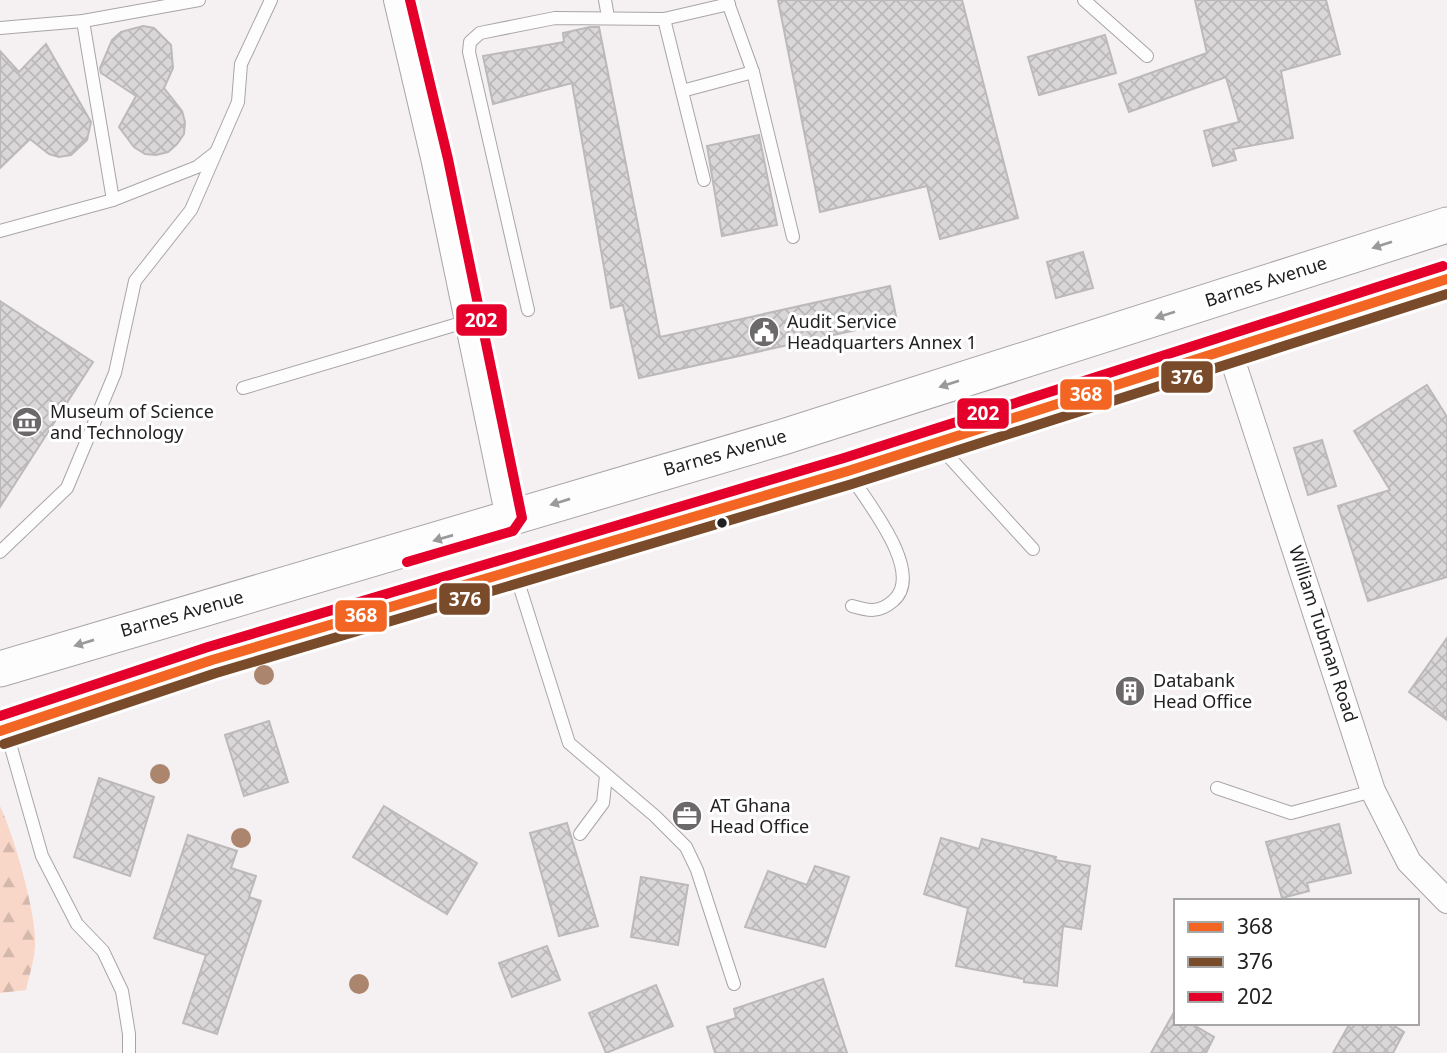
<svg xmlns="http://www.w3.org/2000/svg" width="1447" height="1053" viewBox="0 0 1447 1053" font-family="'Noto Sans',sans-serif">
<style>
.forest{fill:url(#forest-firs)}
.building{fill:url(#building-cross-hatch);stroke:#bcb9ba;stroke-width:2}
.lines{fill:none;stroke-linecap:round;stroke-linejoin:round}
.lane-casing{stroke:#a9a5a6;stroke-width:14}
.street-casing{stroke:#a9a5a6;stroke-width:26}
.secondary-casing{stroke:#a9a5a6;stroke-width:37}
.lane{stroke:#fefdfd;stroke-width:12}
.street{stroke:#fefdfd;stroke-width:24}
.secondary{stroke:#fefdfd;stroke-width:35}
.bus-1-casing{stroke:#fff;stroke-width:16}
.bus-2-casing{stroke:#fff;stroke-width:16}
.bus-3-casing{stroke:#fff;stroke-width:16}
.bus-1{stroke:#f26522;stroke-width:10}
.bus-2{stroke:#7a4b2a;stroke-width:10}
.bus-3{stroke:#e4002b;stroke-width:10}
.tree{fill:#ab856d}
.oneway{fill:#9b9a9a}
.bus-dot{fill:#232021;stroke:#fff;stroke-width:2.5}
.labels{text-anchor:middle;stroke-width:6;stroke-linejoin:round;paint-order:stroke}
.street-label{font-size:18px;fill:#232021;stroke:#fff}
.poi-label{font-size:18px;fill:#232021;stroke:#fff;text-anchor:start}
.line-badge{stroke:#fff;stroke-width:2.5}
.badge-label{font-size:19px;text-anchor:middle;font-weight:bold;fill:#fff}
</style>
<defs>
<pattern id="forest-firs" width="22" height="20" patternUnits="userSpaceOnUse" patternTransform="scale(1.75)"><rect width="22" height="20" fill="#f9d7c8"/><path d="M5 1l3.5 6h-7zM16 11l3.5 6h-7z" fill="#d5b8ac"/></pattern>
<pattern id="building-cross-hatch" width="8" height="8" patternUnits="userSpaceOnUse" patternTransform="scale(1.75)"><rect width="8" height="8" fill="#dad7d9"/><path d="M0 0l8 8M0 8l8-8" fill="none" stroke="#bbb8ba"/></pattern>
</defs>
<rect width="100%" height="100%" fill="#f5f1f2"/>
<path class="forest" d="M0,806C13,833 38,917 35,947C34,961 29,976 26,990L0,993Z"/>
<g class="building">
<polygon points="778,0 962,0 1018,218 940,239 927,186 820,212"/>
<polygon points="1195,0 1326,0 1340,54 1281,71 1293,138 1233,149 1236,160 1213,166 1204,131 1239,122 1226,77 1129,112 1119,84 1207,53"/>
<polygon points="143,26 154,28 171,45 173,68 164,88 182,111 185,122 184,134 177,144 168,152 156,155 145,154 134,147 119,127 136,96 101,73 100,68 112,40 121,32"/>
<polygon points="590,27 599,27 660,337 890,286 897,321 639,378 623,305 611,308 572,83 493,104 483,56 564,42 563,33"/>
<polygon points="1105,35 1116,73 1039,95 1028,57"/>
<polygon points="46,44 91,122 87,140 71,155 59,157 49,154 30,139 0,168 0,51 19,72"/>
<polygon points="759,135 777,225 722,236 707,146"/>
<polygon points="1083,252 1093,288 1056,298 1047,262"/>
<polygon points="0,301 93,362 0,507"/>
<polygon points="1427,385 1447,417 1447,577 1368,601 1338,506 1390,490 1354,431"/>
<polygon points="1322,440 1336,486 1308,495 1294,448"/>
<polygon points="1447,638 1447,720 1409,692"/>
<polygon points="269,721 288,782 244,796 225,735"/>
<polygon points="99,778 154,797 130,876 74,857"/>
<polygon points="384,806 477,863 447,914 353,857"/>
<polygon points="567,823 598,926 559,936 530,833"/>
<polygon points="1339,824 1351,873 1307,883 1309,891 1282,898 1266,842"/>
<polygon points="188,835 237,851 231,868 256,876 249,897 261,901 217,1034 183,1023 206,955 154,938"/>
<polygon points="941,838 979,849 982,839 1056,857 1055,860 1090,866 1081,929 1063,926 1057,986 1024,982 1024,979 956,966 968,908 924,894"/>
<polygon points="815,866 849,877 825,947 745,927 768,871 807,885"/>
<polygon points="641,877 688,885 678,945 631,937"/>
<polygon points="547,946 560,980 512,997 499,963"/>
<polygon points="823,979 847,1053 715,1053 707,1027 736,1018 734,1009"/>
<polygon points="656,985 673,1026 606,1053 589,1013"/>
<polygon points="1173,1014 1176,1023 1190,1023 1214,1037 1206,1053 1151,1053"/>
<polygon points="1350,1023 1390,1023 1404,1032 1393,1053 1333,1053"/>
</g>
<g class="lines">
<g class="lane-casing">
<g id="lane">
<polyline points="605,0 608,17"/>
<polyline points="727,0 753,72 793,237"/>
<polyline points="1084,0 1147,56"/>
<polyline points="664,19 704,180"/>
<polyline points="83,21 113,200"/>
<polyline points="0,28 83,21 199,0"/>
<polyline points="682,91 753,72"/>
<polyline points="0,231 113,200 197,167 215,153"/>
<polyline points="528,310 469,52 470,42 480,33 555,18 664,19 729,4"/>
<polyline points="243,388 468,321"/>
<polyline points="940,447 1033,549"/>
<path d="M850,475C867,502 926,573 893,601C879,613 869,611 852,606"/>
<polyline points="0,552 67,488 115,373 135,281 191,210 238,102 241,64 271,0"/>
<polyline points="515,572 569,743 655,816 686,847 697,870 734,984"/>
<polyline points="6,730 42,856 77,924 103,951 122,991 129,1034 129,1053"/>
<polyline points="1217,788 1291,813 1373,791"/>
<polyline points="580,834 603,803 606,776"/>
</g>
</g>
<g class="street-casing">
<g id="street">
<polyline points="396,0 434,162 508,518"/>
<polyline points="1229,349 1373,791 1409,862 1447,901"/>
</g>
</g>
<g class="secondary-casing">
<g id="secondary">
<polyline points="0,669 783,437 1447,225"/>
<polyline points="0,731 212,660 848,471 1447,279"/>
</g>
</g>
<use href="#lane" class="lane"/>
<use href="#street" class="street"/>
<use href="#secondary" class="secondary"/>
<g class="bus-1-casing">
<polyline id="bus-1" points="0,731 212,660 848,471 1447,279"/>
</g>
<g class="bus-2-casing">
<polyline id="bus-2" points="4,744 216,673 852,484 1447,294"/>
</g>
<g class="bus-3-casing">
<g id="bus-3">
<polyline points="407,562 513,531 522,518 448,159 410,0"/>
<polyline points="0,716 208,647 844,458 1443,266"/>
</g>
</g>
<use href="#bus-1" class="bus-1"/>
<use href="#bus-2" class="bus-2"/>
<use href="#bus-3" class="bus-3"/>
</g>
<g class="tree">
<circle cx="264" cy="675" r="10"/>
<circle cx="160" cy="774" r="10"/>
<circle cx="241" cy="838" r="10"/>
<circle cx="359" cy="984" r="10"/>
</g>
<defs><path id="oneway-solid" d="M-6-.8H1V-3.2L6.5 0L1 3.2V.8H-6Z" transform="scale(1.75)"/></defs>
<g class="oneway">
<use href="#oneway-solid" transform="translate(1382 245) rotate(162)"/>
<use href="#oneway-solid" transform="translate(1165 315) rotate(162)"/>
<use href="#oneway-solid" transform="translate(949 384) rotate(162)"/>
<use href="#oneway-solid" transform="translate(560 502) rotate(163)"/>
<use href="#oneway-solid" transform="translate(443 538) rotate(164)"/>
<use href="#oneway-solid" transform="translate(84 643) rotate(163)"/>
</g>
<defs>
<g id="civic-disc" transform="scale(1.575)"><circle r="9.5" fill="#6c696a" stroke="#fff"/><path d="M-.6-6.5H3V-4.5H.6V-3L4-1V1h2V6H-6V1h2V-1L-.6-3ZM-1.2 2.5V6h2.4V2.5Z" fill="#fff"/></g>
<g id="museum-disc" transform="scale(1.575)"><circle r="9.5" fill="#6c696a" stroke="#fff"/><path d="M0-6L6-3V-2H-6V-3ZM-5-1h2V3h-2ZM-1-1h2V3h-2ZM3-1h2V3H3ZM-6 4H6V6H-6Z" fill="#fff"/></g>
<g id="building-disc" transform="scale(1.575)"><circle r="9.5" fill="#6c696a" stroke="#fff"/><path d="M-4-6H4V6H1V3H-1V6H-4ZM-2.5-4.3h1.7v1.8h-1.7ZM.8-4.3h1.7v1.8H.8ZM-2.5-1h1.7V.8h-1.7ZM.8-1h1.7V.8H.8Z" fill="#fff"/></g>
<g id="office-disc" transform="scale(1.575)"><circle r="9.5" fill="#6c696a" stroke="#fff"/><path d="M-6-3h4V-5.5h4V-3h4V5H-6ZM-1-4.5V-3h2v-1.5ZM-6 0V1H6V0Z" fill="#fff"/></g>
</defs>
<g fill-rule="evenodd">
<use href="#civic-disc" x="764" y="332"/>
<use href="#museum-disc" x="27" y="422"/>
<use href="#building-disc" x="1130" y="691"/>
<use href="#office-disc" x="687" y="816"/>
</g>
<circle class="bus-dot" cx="722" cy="523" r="6"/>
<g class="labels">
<g class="street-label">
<text transform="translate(1266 282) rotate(-18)" y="6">Barnes Avenue</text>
<text transform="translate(725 453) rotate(-16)" y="6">Barnes Avenue</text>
<text transform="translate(182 614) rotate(-16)" y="6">Barnes Avenue</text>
<text transform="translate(1323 634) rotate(72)" y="6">William Tubman Road</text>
</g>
<g class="poi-label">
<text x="787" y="328">Audit Service<tspan x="787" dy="21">Headquarters Annex 1</tspan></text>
<text x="50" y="418">Museum of Science<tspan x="50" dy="21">and Technology</tspan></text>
<text x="1153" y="687">Databank<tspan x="1153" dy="21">Head Office</tspan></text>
<text x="710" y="812">AT Ghana<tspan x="710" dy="21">Head Office</tspan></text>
</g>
</g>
<g class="line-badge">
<rect x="455" y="303" width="53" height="34" rx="7" fill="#e4002b"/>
<rect x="1160" y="360" width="54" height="34" rx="7" fill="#7a4b2a"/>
<rect x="1059" y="378" width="54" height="33" rx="7" fill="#f26522"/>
<rect x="956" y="397" width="54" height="33" rx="7" fill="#e4002b"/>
<rect x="438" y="582" width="53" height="34" rx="7" fill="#7a4b2a"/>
<rect x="334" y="599" width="54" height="34" rx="7" fill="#f26522"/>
</g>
<g class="badge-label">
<text x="481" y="327">202</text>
<text x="1187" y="384">376</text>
<text x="1086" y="401">368</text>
<text x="983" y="420">202</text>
<text x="465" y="606">376</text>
<text x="361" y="622">368</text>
</g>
<rect x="1174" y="899" width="245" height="126" fill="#ffffff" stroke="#a7a6a6" stroke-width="2"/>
<rect x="1188" y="922" width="35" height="10" fill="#f26522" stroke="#a7a6a6" stroke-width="2"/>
<text x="1237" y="934" font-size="21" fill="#232021">368</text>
<rect x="1188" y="957" width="35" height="10" fill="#7a4b2a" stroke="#a7a6a6" stroke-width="2"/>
<text x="1237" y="969" font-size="21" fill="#232021">376</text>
<rect x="1188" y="992" width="35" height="10" fill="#e4002b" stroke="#a7a6a6" stroke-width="2"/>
<text x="1237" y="1004" font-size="21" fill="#232021">202</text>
</svg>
